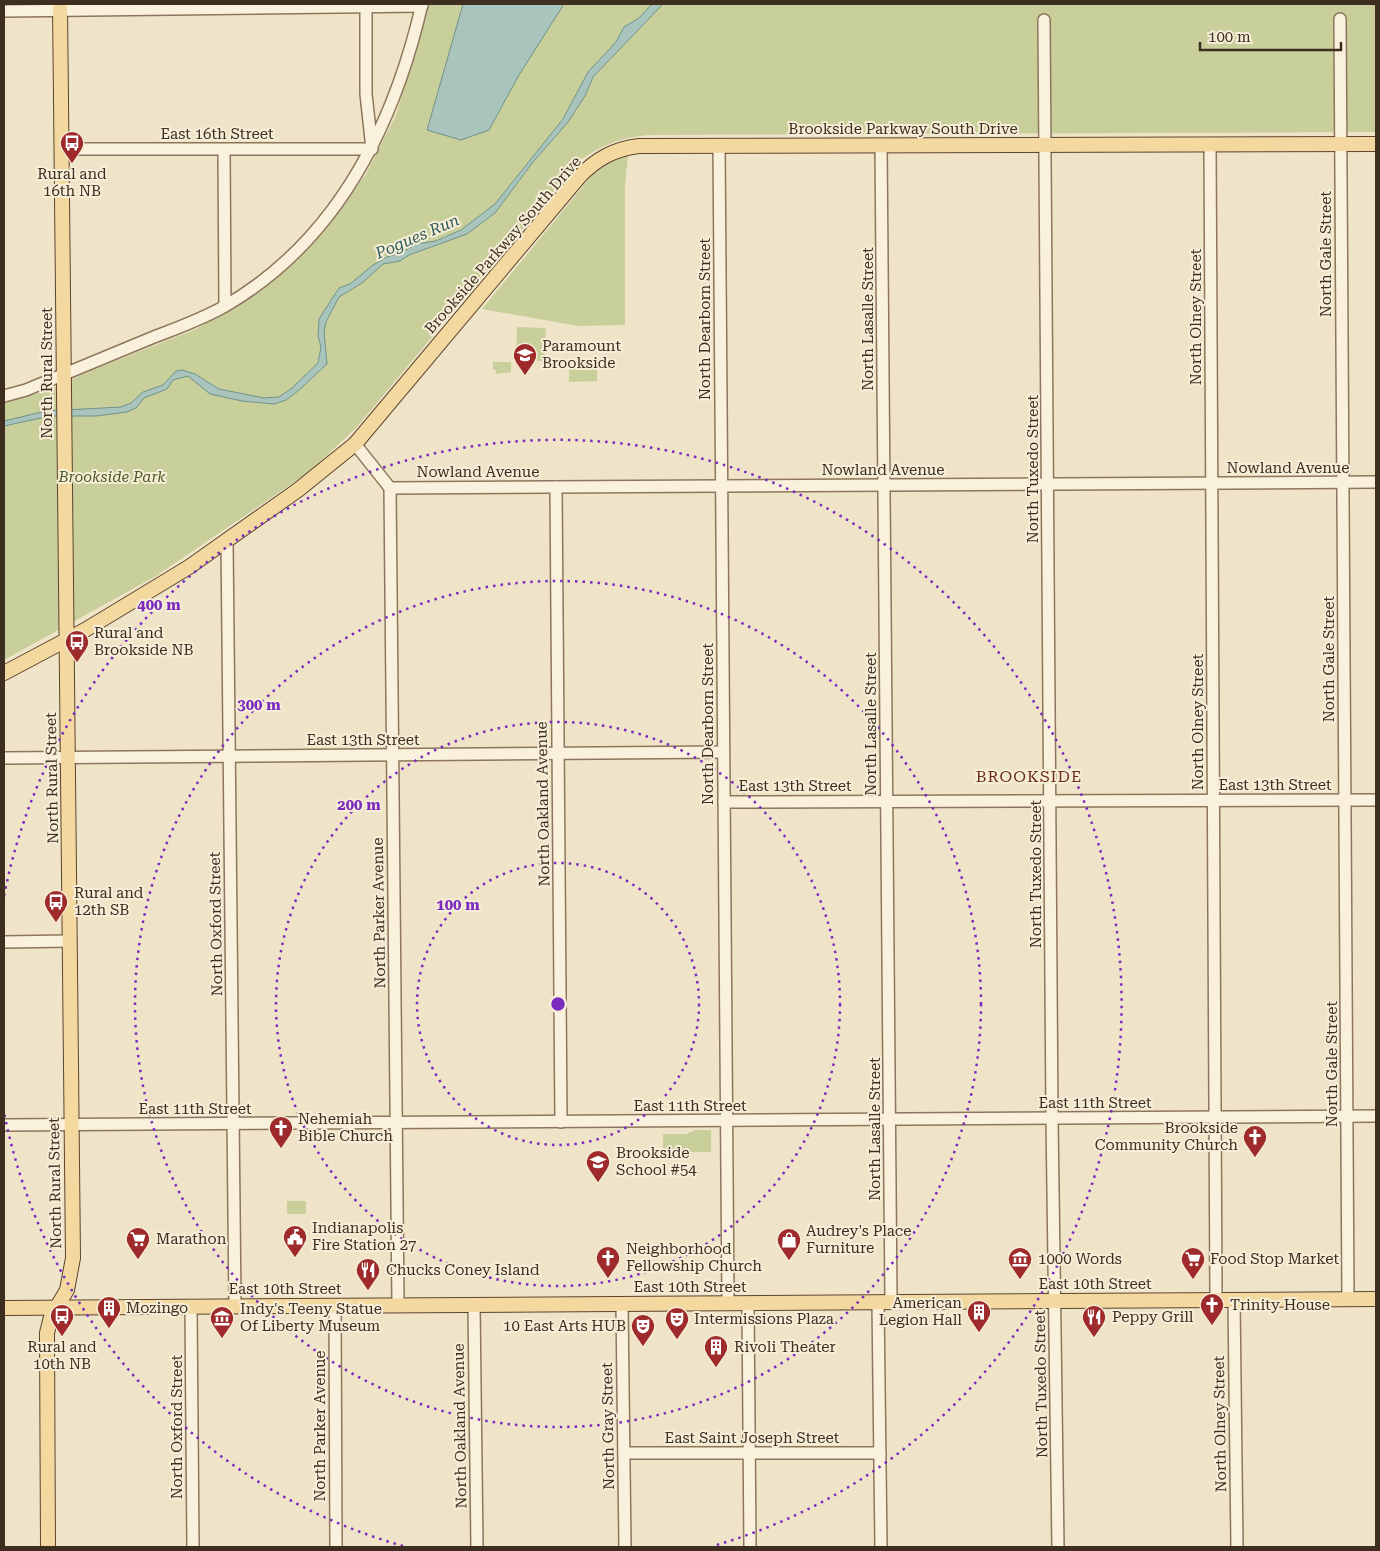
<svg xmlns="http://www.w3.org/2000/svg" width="1380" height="1551" viewBox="0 0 1380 1551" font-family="'Roboto Serif',serif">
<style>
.green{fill:#c9cf9b}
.water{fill:#a9c4bc;stroke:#6f938a}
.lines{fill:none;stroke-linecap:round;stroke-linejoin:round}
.minor-casing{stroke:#8d765c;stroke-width:14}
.major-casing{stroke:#5b4430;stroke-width:16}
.minor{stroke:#faf1dc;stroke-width:11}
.major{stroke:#f3d9a0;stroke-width:14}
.ring{fill:none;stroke:#7b2cbf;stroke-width:2.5;stroke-dasharray:2.5 5}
.labels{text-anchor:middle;stroke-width:4;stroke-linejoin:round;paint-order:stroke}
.street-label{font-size:15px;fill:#3d2e20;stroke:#f7eed8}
.poi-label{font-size:15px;fill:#3d2e20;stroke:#f7eed8;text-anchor:start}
.park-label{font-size:15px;font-style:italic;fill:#4d5a26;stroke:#f7eed8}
.water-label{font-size:16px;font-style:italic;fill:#2f5d5a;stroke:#f7eed8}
.neighbourhood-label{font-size:16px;letter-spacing:1px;fill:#6b2e1e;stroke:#f7eed8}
.centre{fill:#7b2cbf;stroke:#f7eed8;stroke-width:2.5}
.ring-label{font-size:15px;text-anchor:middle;font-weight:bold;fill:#7b2cbf;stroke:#f7eed8;stroke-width:4;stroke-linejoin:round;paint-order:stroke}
</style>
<rect width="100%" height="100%" fill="#f0e4c8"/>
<g class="green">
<path d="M429,4H1376V132L649,135C622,137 602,145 580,160L356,428L309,472L156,576L4,660V402L44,392L90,371L196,329L247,300L296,262L338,213L366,174L396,115Z"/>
<polygon points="628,156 625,186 625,325 578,326 482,309 594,173 610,162"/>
<polygon points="517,327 546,328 544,361 516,360"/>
<polygon points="583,359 597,359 597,381 569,382 569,368 574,368 575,364 582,364"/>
<polygon points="493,362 511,362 511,372 496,374 496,370 493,370"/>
<polygon points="695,1130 711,1130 711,1152 663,1152 663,1134 687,1134"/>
<rect x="287" y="1201" width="19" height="13"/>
</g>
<g class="water">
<polygon points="463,4 564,4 519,75 489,130 461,140 427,130"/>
<polygon points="652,4 663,4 593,77 585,96 568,122 533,162 495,213 467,234 409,255 400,261 383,264 362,283 339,297 326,322 324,332 327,364 298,391 286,400 274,404 242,401 210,394 188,376 173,380 167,389 144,398 136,408 127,412 96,416 50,416 4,426 4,421 46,411 121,407 131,403 143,392 163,385 176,371 182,370 195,374 219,389 264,398 279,397 292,388 318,363 321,347 318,336 319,319 339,288 350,284 373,265 387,257 403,252 416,244 436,241 461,230 495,204 563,119 588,72 616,42 624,27 639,18"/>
</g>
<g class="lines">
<g class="minor-casing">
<g id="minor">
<polyline points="4,11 422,6"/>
<polyline points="1340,19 1348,1299"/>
<polyline points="1044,20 1052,1118 1058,1547"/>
<polyline points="1210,144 1216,1300"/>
<polyline points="719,145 728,1303"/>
<polyline points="881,146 891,1302"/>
<polyline points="61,149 372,149 366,94 366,4"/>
<polyline points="224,150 225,306"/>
<path d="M4,396L26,390C67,373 108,356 149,339C174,329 201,320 225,306C337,241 394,125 422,4"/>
<polyline points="355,444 390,488 398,1305"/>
<polyline points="556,487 561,1122"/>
<polyline points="390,488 1376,482"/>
<polyline points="227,541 235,1306"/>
<polyline points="4,758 723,752"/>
<polyline points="724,802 1376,800"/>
<polyline points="4,942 70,941"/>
<polyline points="4,1125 1376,1116"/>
<polyline points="1234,1300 1237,1547"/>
<polyline points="878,1302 881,1547"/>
<polyline points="748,1303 750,1547"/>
<polyline points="622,1304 625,1547"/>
<polyline points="335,1305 336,1547"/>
<polyline points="474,1305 477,1547"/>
<polyline points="191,1306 193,1547"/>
<polyline points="624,1453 880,1453"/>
</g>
</g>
<g class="major-casing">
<g id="major">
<path d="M4,673L85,630L189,567L298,490L355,444L579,177C596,159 614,149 639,146L1376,144"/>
<polyline points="4,1308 1376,1299"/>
<polyline points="48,1547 47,1333 51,1317 67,1290 73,1258 60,4"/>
</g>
</g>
<use href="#minor" class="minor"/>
<use href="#major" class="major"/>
</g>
<g class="ring">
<circle cx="558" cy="1004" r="141"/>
<circle cx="558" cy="1004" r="282"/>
<circle cx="558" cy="1004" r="423"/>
<path d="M403 1546A564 564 0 0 1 4 1112M4 896A564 564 0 1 1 713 1546"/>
</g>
<defs>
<g id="bus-pin" transform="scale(1.25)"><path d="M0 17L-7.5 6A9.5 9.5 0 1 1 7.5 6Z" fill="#9e2a2b" stroke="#f7eed8"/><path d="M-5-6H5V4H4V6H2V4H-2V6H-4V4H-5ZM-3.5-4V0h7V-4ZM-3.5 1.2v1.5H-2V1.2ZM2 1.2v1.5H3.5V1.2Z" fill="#fff"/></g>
<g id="school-pin" transform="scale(1.25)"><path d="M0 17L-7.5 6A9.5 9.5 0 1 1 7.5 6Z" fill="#9e2a2b" stroke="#f7eed8"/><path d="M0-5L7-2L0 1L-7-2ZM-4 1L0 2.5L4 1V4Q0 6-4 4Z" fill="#fff"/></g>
<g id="church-pin" transform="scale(1.25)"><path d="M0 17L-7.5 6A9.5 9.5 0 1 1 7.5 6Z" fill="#9e2a2b" stroke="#f7eed8"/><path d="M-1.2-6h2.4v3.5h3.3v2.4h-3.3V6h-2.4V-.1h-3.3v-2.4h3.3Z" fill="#fff"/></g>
<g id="civic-pin" transform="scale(1.25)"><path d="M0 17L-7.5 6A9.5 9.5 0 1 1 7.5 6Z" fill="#9e2a2b" stroke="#f7eed8"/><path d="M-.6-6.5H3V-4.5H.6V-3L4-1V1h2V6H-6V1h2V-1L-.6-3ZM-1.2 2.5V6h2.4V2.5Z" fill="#fff"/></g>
<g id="supermarket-pin" transform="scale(1.25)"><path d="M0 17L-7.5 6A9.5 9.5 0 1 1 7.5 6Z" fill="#9e2a2b" stroke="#f7eed8"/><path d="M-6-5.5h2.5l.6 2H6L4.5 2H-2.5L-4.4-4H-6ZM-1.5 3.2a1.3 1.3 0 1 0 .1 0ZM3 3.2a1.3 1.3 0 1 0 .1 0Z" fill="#fff"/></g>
<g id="shop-pin" transform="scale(1.25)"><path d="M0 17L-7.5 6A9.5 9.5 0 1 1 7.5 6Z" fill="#9e2a2b" stroke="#f7eed8"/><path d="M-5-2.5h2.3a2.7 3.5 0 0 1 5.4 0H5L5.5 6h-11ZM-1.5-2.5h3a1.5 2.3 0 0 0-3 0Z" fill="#fff"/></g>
<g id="museum-pin" transform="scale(1.25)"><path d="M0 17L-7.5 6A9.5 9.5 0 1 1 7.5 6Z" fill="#9e2a2b" stroke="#f7eed8"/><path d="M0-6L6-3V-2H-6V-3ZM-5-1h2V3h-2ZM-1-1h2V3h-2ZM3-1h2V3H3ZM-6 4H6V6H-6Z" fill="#fff"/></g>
<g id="restaurant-pin" transform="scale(1.25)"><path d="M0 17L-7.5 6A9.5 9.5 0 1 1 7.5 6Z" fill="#9e2a2b" stroke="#f7eed8"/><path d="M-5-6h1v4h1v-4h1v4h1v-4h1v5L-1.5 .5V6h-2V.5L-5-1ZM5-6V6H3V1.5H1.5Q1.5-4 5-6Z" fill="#fff"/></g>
<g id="building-pin" transform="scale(1.25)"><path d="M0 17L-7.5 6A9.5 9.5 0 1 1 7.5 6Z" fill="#9e2a2b" stroke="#f7eed8"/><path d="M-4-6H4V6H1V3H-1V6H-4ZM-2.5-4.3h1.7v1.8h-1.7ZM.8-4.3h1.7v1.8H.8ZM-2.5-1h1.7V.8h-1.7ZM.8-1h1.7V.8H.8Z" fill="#fff"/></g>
<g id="theatre-pin" transform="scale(1.25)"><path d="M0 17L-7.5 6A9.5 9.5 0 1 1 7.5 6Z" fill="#9e2a2b" stroke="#f7eed8"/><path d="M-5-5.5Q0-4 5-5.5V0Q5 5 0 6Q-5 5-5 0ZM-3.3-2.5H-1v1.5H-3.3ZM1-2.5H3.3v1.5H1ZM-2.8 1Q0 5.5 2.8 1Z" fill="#fff"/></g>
</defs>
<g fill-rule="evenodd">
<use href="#bus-pin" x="72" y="143"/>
<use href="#school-pin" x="525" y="355"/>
<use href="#bus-pin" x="77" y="642"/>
<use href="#bus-pin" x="56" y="902"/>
<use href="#church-pin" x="281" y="1128"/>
<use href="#church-pin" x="1255" y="1137"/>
<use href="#school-pin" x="598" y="1162"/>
<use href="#civic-pin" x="295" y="1237"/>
<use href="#supermarket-pin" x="138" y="1239"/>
<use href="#shop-pin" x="789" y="1240"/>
<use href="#church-pin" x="608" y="1258"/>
<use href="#museum-pin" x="1020" y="1259"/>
<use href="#supermarket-pin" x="1193" y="1259"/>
<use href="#restaurant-pin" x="368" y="1270"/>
<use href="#church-pin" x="1212" y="1305"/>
<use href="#building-pin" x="109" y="1308"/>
<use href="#building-pin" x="979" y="1312"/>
<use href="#bus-pin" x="62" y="1316"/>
<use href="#restaurant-pin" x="1094" y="1317"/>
<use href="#museum-pin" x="222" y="1318"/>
<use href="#theatre-pin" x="677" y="1319"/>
<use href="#theatre-pin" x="643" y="1326"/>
<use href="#building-pin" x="716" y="1347"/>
</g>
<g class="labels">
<g class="street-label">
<text x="903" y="134">Brookside Parkway South Drive</text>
<text x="217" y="139">East 16th Street</text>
<text transform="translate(503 245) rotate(-49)" y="5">Brookside Parkway South Drive</text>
<text transform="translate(1326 254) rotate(-90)" y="5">North Gale Street</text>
<text transform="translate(1196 317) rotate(-90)" y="5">North Olney Street</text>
<text transform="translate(705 319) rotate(-90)" y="5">North Dearborn Street</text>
<text transform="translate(868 319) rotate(-90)" y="5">North Lasalle Street</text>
<text transform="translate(47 373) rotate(-90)" y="5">North Rural Street</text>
<text x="1288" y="473">Nowland Avenue</text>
<text transform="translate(1033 469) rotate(-90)" y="5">North Tuxedo Street</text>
<text x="883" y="475">Nowland Avenue</text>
<text x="478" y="477">Nowland Avenue</text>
<text transform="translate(1329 659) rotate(-90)" y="5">North Gale Street</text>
<text transform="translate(1198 722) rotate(-90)" y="5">North Olney Street</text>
<text transform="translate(708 724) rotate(-90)" y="5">North Dearborn Street</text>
<text transform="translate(871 724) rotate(-90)" y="5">North Lasalle Street</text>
<text x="363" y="745">East 13th Street</text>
<text transform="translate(52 778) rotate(-91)" y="5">North Rural Street</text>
<text x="1275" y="790">East 13th Street</text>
<text x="795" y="791">East 13th Street</text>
<text transform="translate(543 804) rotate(-91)" y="5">North Oakland Avenue</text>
<text transform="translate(1036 874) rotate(-90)" y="5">North Tuxedo Street</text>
<text transform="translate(379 913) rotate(-91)" y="5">North Parker Avenue</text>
<text transform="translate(216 924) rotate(-91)" y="5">North Oxford Street</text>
<text transform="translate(1332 1064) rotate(-90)" y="5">North Gale Street</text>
<text x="1095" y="1108">East 11th Street</text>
<text x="690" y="1111">East 11th Street</text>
<text x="195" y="1114">East 11th Street</text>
<text transform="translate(875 1129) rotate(-90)" y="5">North Lasalle Street</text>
<text transform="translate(55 1183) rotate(-91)" y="5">North Rural Street</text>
<text x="1095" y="1289">East 10th Street</text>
<text x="690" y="1292">East 10th Street</text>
<text x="285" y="1294">East 10th Street</text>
<text transform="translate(1041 1384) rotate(-91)" y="5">North Tuxedo Street</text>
<text transform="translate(1220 1424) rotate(-91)" y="5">North Olney Street</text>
<text transform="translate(320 1426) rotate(-90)" y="5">North Parker Avenue</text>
<text transform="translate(460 1426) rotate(-91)" y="5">North Oakland Avenue</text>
<text transform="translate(608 1426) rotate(-91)" y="5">North Gray Street</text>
<text transform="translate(177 1427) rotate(-90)" y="5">North Oxford Street</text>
<text x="752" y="1443">East Saint Joseph Street</text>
</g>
<g class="poi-label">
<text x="72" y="179" text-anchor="middle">Rural and<tspan x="72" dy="17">16th NB</tspan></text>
<text x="542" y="351">Paramount<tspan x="542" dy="17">Brookside</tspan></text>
<text x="94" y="638">Rural and<tspan x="94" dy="17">Brookside NB</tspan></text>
<text x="74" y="898">Rural and<tspan x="74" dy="17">12th SB</tspan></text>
<text x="298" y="1124">Nehemiah<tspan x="298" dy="17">Bible Church</tspan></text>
<text x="1238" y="1133" text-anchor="end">Brookside<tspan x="1238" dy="17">Community Church</tspan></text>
<text x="616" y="1158">Brookside<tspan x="616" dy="17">School #54</tspan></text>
<text x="312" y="1233">Indianapolis<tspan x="312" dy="17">Fire Station 27</tspan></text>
<text x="806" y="1236">Audrey's Place<tspan x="806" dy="17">Furniture</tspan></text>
<text x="156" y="1244">Marathon</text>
<text x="626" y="1254">Neighborhood<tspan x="626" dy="17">Fellowship Church</tspan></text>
<text x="1038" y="1264">1000 Words</text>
<text x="1210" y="1264">Food Stop Market</text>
<text x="386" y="1275">Chucks Coney Island</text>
<text x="962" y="1308" text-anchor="end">American<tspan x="962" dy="17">Legion Hall</tspan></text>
<text x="1230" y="1310">Trinity House</text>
<text x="126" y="1313">Mozingo</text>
<text x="240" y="1314">Indy's Teeny Statue<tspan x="240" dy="17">Of Liberty Museum</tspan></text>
<text x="1112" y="1322">Peppy Grill</text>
<text x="694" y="1324">Intermissions Plaza</text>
<text x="626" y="1331" text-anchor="end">10 East Arts HUB</text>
<text x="62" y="1352" text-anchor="middle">Rural and<tspan x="62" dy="17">10th NB</tspan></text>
<text x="734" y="1352">Rivoli Theater</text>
</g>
<g class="park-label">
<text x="112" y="482">Brookside Park</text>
</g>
<g class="water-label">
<text transform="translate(417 236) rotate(-23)" y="6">Pogues Run</text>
</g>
<g class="neighbourhood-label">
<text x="1029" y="782">BROOKSIDE</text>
</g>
</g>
<circle cx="558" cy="1004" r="8" class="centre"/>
<g class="ring-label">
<text x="159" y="610">400 m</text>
<text x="259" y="710">300 m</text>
<text x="359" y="810">200 m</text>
<text x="458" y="910">100 m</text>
</g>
<rect width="1380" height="1551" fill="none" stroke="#3d2e20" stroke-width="10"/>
<path d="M1200 42v8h141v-8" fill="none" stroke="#3d2e20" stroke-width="2.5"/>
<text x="1208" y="42" font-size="15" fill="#3d2e20" stroke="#f7eed8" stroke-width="4" paint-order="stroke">100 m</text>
</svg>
